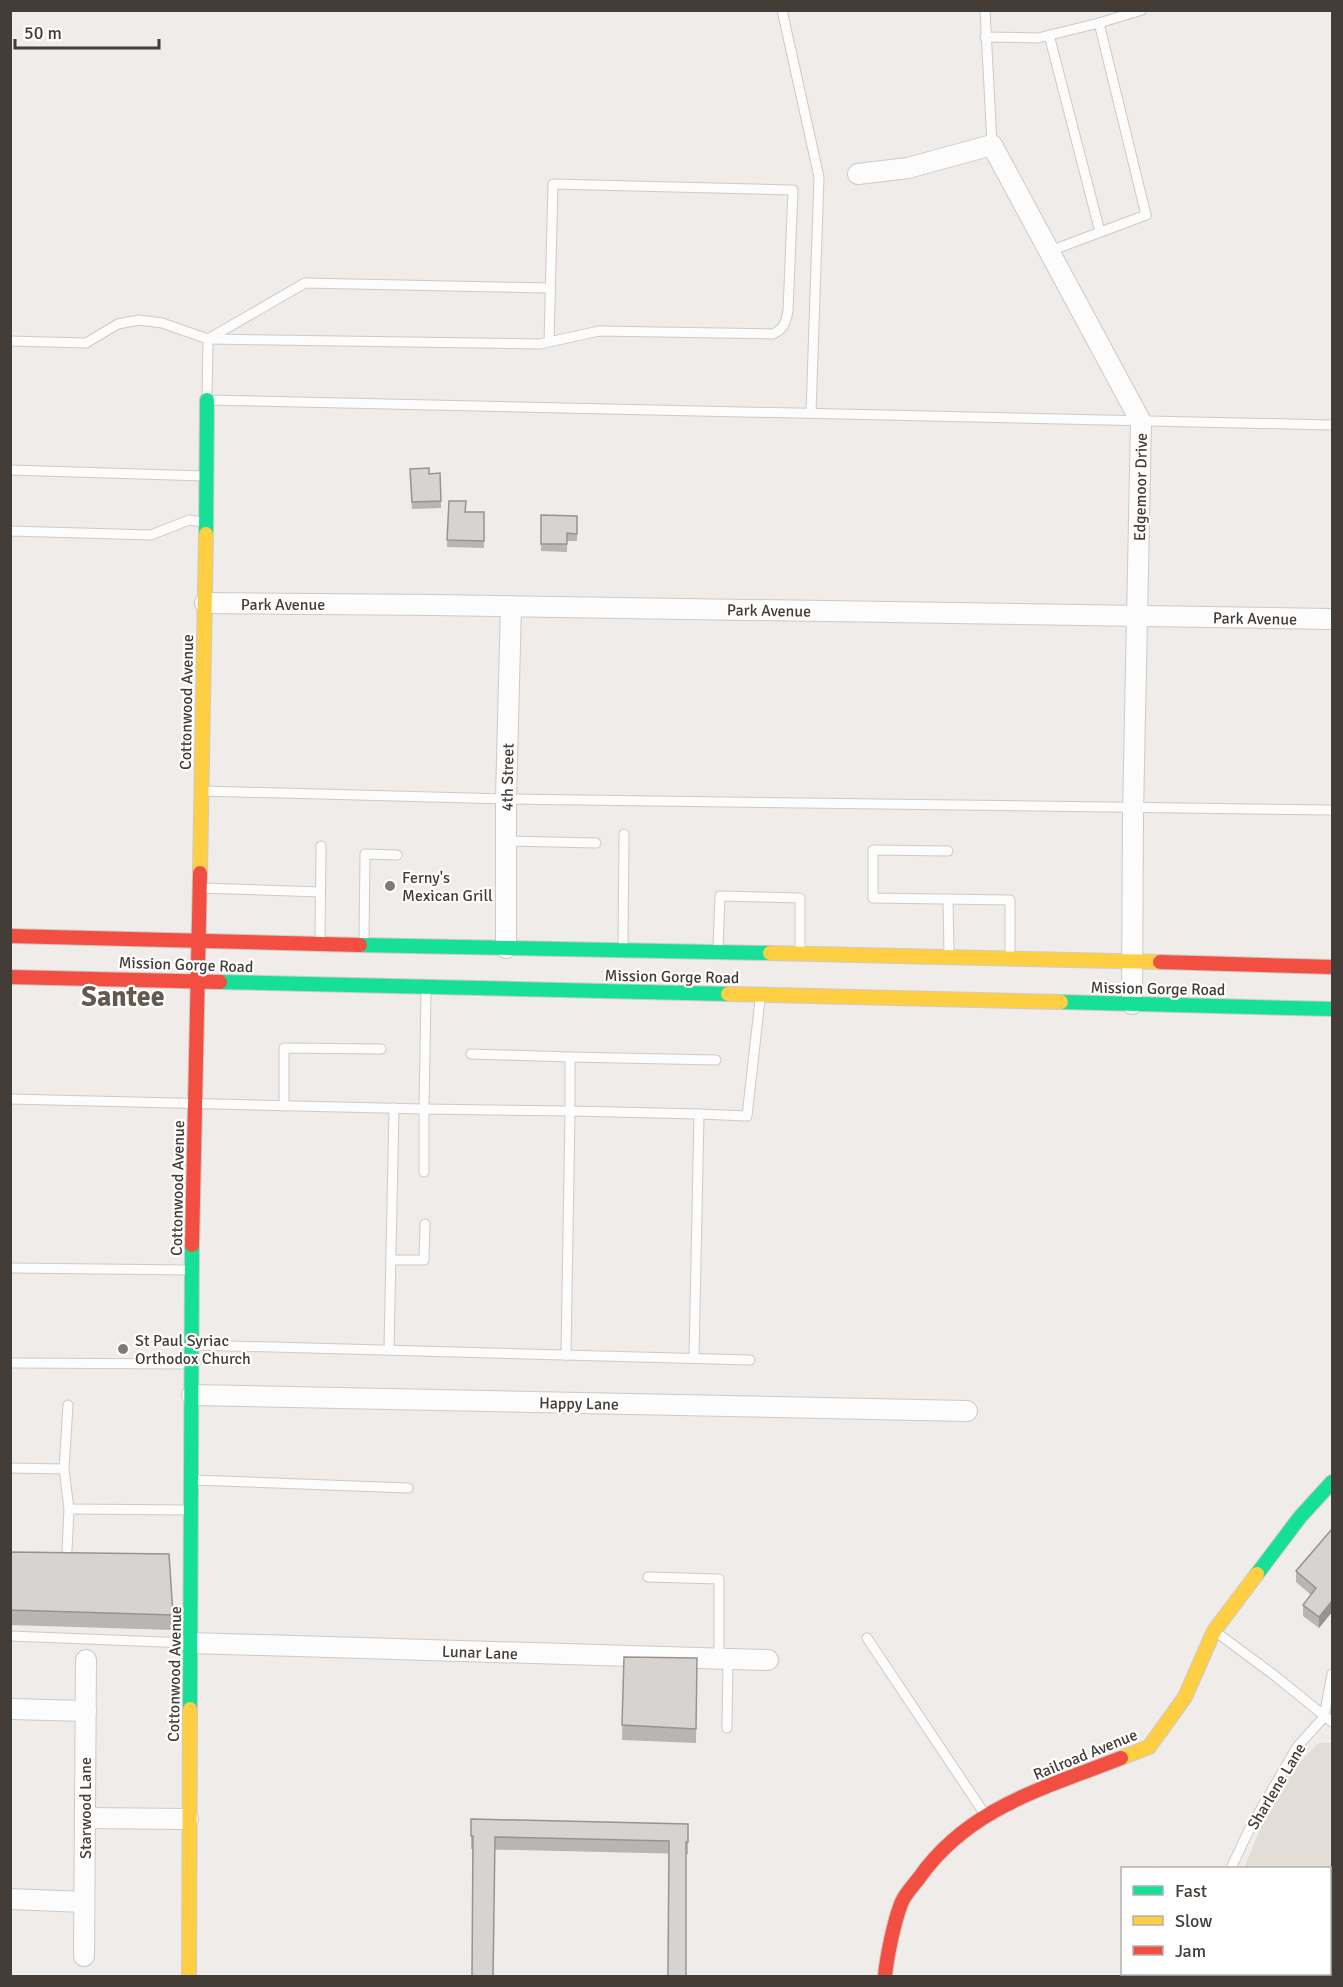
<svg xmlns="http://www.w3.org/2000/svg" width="1343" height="1987" viewBox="0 0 1343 1987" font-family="Signika,sans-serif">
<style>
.residential{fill:#e3ddd7}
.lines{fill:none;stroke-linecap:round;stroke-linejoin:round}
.lane-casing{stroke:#cdcac7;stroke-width:11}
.street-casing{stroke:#cdcac7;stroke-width:22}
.fast-casing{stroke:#cfc9c2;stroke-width:16}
.slow-casing{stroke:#cfc9c2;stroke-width:16}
.jam-casing{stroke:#cfc9c2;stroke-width:16}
.lane{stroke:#fdfcfc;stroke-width:9}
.street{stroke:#fdfcfc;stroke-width:20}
.fast{stroke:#16e098;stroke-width:14}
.slow{stroke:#ffcf43;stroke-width:14}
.jam{stroke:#f24e42;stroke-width:14}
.wall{fill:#b9b5b3}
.shaded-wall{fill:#969492}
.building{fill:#d7d3d0;stroke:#969492;stroke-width:1.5}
.poi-dot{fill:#807a75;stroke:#fff;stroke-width:2}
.labels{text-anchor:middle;stroke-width:4.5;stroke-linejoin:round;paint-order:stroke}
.street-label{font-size:16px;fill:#443d37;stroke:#fff}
.poi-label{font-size:16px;fill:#443d37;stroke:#fff;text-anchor:start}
.town-label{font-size:28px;font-weight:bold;fill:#65594f;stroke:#fff}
</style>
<rect width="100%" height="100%" fill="#efece9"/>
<polygon class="residential" points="1319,1743 1332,1743 1332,1976 1200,1976 1201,1974 1330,1974 1330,1868 1244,1868 1280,1781"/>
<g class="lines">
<g class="lane-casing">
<g id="lane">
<polyline points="782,10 819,177 811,413"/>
<polyline points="985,10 992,145"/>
<polyline points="1099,23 1142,10"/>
<polyline points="1049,35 1100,232"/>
<polyline points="985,37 1038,38 1099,23 1146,215 1050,251"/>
<polyline points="208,339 207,400 1332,425"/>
<polyline points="208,339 305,283 550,288"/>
<path d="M10,341L86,343L118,324L139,320L162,323L208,339L540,344L599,331L773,334C784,329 786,322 788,311L793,190L553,184L549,342"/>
<polyline points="10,470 204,476"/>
<polyline points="10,531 151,535 189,520 203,522"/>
<polyline points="203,791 506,799 1332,810"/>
<polyline points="506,841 596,843"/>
<polyline points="948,851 873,850 873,898 1010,900 1010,953"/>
<polyline points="201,888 320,892"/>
<polyline points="948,899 949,954"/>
<polyline points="320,940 321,846"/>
<polyline points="364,940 365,854 397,855"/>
<polyline points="623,945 624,834"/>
<polyline points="718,947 720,896 800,898 800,951"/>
<polyline points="471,1054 570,1057"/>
<polyline points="10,1099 424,1109 426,991"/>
<polyline points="284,1106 284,1048 381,1049"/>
<polyline points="699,1114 747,1116 760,1000"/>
<polyline points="424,1172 424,1109 570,1111 566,1355"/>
<polyline points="391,1260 424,1260 425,1224"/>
<polyline points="10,1268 189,1270"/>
<polyline points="194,1345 750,1360"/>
<polyline points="389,1349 394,1108"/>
<polyline points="694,1358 699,1114 570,1111 570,1057 716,1060"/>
<polyline points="10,1363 189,1364"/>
<polyline points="10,1468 64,1469"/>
<polyline points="194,1480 408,1488"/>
<polyline points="69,1509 189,1510"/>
<polyline points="67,1550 69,1509 64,1469 68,1405"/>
<polyline points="648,1577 719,1579 719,1659"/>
<polyline points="1216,1632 1274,1675 1332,1722"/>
<polyline points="10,1636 188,1643"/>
<polyline points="867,1638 984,1813"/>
<polyline points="1324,1717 1332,1674"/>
<polyline points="727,1728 728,1659"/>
<polyline points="1231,1868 1250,1828 1297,1747 1324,1717"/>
<polyline points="1330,1877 1332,1870"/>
<polyline points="1183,1976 1184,1974"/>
<polyline points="1284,1976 1285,1974"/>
</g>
</g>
<g class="street-casing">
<g id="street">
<polyline points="858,174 908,168 992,145 1141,422 1133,814 1132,1004"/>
<polyline points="205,603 435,605 1332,619"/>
<polyline points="506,948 506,799 511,606"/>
<polyline points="192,1395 967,1411"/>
<polyline points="191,1643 768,1660"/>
<polyline points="10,1709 86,1711"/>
<polyline points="85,1818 188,1819"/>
<polyline points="10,1899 84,1902"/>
<polyline points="84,1956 86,1660"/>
</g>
</g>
<g class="fast-casing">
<g id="fast">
<polyline points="206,534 207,400"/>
<polyline points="360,945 770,953"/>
<polyline points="220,982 728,994"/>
<polyline points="1061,1002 1332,1009"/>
<polyline points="1257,1574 1300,1517 1332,1482"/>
<polyline points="190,1709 192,1245"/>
</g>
</g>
<g class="slow-casing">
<g id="slow">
<polyline points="200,873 206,534"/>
<polyline points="770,953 1160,962"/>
<polyline points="728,994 1061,1002"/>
<polyline points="1121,1758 1149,1747 1185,1697 1214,1631 1257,1574"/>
<polyline points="189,1976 190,1709"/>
</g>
</g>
<g class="jam-casing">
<g id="jam">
<polyline points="10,936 360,945"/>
<polyline points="1160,962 1332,967"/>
<polyline points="10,977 220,982"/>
<polyline points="192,1245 200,873"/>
<path d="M885,1976C887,1956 894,1922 901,1904C904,1895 913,1886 919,1878C969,1807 1045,1788 1121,1758"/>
</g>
</g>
<use href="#lane" class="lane"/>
<use href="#street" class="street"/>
<use href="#fast" class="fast"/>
<use href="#slow" class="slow"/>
<use href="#jam" class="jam"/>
</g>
<g class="wall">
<polygon points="410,469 429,474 441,501 441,508 412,509"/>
<polygon points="449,501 466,512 484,512 484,548 447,547"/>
<polygon points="541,515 577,516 577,541 567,541 567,552 541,551"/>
<polygon points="1332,1529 1332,1613 1332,1612 1319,1628 1303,1616 1303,1605 1311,1595 1296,1582 1296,1571"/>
<polygon points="10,1552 173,1615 173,1630 10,1625"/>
<polygon points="624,1657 697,1658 696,1743 622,1740"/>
<polygon points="471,1819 688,1824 688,1854 471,1849"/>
</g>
<polygon class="shaded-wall" points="1332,1601 1332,1612 1319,1628 1319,1617"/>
<g class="building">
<polygon points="429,468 429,474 440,473 441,501 412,502 410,469"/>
<polygon points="449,501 466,501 465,512 484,512 484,541 447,540"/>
<polygon points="541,515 577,516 577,534 567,533 567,544 541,544"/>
<polygon points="1332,1529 1332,1602 1332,1601 1319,1617 1303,1605 1316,1588 1296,1571"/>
<polygon points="10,1552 169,1554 173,1615 10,1610"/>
<polygon points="624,1657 697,1658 696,1729 622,1725"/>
<polygon points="471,1819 688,1824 688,1842 686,1842 686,1977 668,1977 669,1841 495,1837 493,1977 472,1977 473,1836 471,1836"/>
</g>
<g class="poi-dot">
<circle cx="390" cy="886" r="6"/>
<circle cx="123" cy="1349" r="6"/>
</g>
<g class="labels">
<g class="street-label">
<text transform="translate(1140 487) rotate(-89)" y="6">Edgemoor Drive</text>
<text x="283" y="610">Park Avenue</text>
<text transform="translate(769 610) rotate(1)" y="6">Park Avenue</text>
<text transform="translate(1255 618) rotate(1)" y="6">Park Avenue</text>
<text transform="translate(186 702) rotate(-89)" y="6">Cottonwood Avenue</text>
<text transform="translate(507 777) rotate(-89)" y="6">4th Street</text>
<text transform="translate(186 964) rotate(2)" y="6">Mission Gorge Road</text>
<text transform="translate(672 976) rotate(1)" y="6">Mission Gorge Road</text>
<text transform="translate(1158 988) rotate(1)" y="6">Mission Gorge Road</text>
<text transform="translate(177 1188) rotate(-89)" y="6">Cottonwood Avenue</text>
<text transform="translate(579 1403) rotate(1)" y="6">Happy Lane</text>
<text transform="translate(480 1652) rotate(2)" y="6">Lunar Lane</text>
<text transform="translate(174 1674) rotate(-89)" y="6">Cottonwood Avenue</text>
<text transform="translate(1085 1754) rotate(-22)" y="6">Railroad Avenue</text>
<text transform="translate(1276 1786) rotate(-59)" y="6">Sharlene Lane</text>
<text transform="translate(85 1808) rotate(-90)" y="6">Starwood Lane</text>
</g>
<g class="poi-label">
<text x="402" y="883">Ferny's<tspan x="402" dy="18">Mexican Grill</tspan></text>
<text x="135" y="1346">St Paul Syriac<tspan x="135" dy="18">Orthodox Church</tspan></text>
</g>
<g class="town-label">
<text x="123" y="1006">Santee</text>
</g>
</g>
<rect width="1343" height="1987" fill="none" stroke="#443d37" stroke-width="24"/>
<rect x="1121" y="1867" width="210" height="108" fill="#ffffff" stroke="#b4b1af" stroke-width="1.5"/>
<rect x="1133" y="1886" width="30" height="9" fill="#16e098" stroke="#b4b1af" stroke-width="1.5"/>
<text x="1175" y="1897" font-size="18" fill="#443d37">Fast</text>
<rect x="1133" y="1916" width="30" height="9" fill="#ffcf43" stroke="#b4b1af" stroke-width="1.5"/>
<text x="1175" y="1927" font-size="18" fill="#443d37">Slow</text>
<rect x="1133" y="1946" width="30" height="9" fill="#f24e42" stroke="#b4b1af" stroke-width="1.5"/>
<text x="1175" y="1957" font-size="18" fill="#443d37">Jam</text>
<path d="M15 39v9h144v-9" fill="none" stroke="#443d37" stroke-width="3"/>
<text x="24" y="39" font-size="18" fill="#443d37" stroke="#ffffff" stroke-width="4.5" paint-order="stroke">50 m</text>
</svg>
